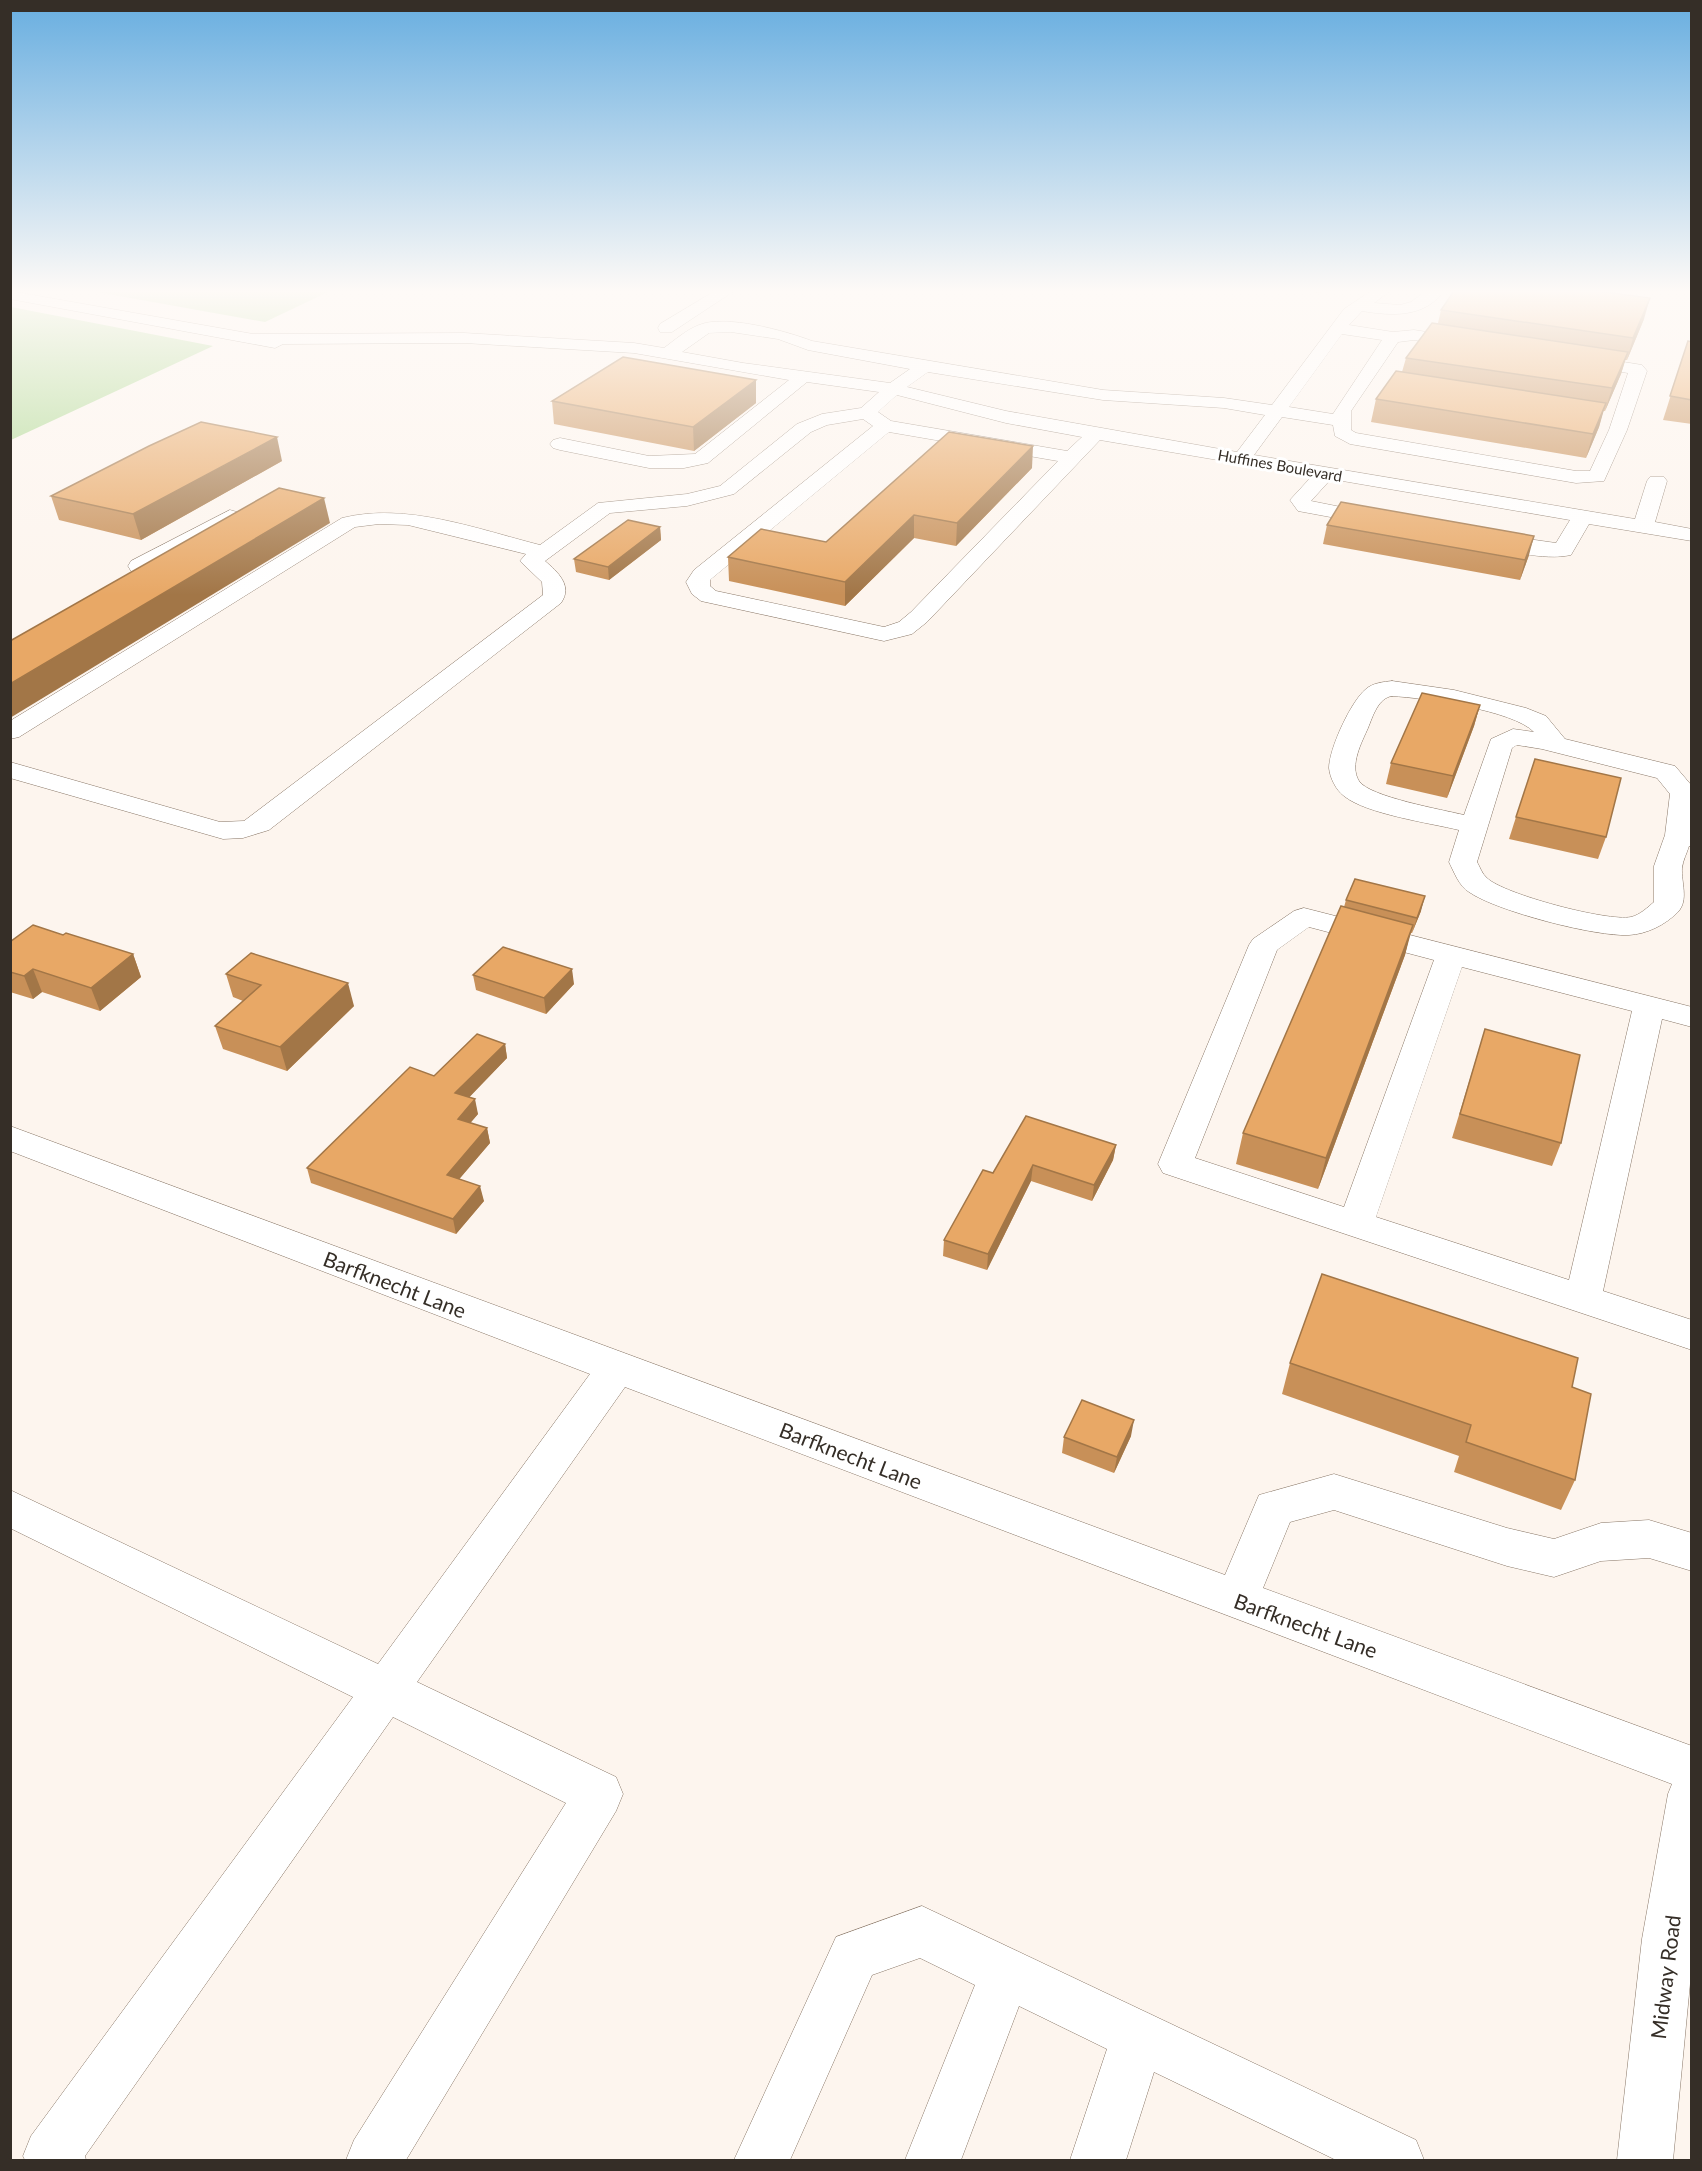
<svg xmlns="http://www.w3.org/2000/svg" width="1702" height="2171" font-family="Lato,sans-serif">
<rect width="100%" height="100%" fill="#fdf5ee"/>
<g fill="#a8d68a">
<polygon points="91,291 320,291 328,292 265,322"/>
<polygon points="11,307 213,346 11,440"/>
</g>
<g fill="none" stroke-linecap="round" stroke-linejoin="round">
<g stroke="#897767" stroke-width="1">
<g id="minor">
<path d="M10 291 253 334 464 333 634 343 664 348C675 340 686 330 699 325 725 314 786 331 812 341L1103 390 1224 398 1272 405 1344 309 1371 291H1390L1374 303 1400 305 1411 302 1426 291H1444C1424 318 1392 316 1362 311L1349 325 1393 332 1414 330 1466 338 1472 339 1474 343 1472 347 1466 348 1414 340 1398 342 1351 411V430L1356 433 1576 471H1590L1609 430 1628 373 1574 364 1571 360 1574 356 1580 355 1642 365 1647 371 1627 430 1604 481 1576 483 1350 444 1335 436 1333 425 1282 417 1254 455 1635 519 1647 481 1650 477H1664L1667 481 1655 522 1692 529V541L1589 524 1571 555C1543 561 1506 550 1478 544L1475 539 1478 534 1486 533 1556 543 1570 520 1331 479 1311 501 1386 516 1389 520 1386 524 1379 526 1298 511 1290 500 1312 476 1100 440 927 622 912 634 884 641 701 601 692 594 686 582 694 570 873 426 863 419 827 425 811 432 734 494 687 506 610 513 545 561C558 572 573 586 561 603L269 830 243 838 223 839 10 778V762L220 822 244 821 543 595 542 582 520 561 526 554 408 525 379 524 355 527 19 737 10 739V721L342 518C406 502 477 529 540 545L598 503 687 494 720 486 797 424 822 414 861 408 879 392 807 382 708 463 684 468H649L560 450 553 448 550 444 553 440 560 438 649 456 695 454 789 380 634 353 464 343 283 344 275 348 10 299ZM731 332 778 339 808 350 910 369 890 383 743 363 682 352 709 333ZM1342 334 1382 340 1333 414 1289 407ZM928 372 1103 400 1224 408 1265 415 1237 452 1006 411 907 387ZM897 395 1006 423 1082 437 1067 451 891 421 878 412ZM889 432 1058 461 911 612 899 622 884 627 716 591 710 586V580Z"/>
<polygon points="715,291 734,291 672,332 660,332 658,328 660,324"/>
<polygon points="230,510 237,512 240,516 237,520 147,571 139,573 131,571 128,566 131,561"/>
<path d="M1392 681 1454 690 1526 708 1546 716 1565 739 1675 766 1692 786V846H1689C1687 853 1683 860 1682 868 1681 882 1689 900 1678 912 1665 925 1647 934 1629 935 1596 937 1496 911 1469 892 1459 886 1454 872 1449 862L1459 830C1430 823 1366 814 1344 796 1336 790 1330 778 1329 768 1329 749 1351 701 1366 689 1373 683 1383 682 1392 681ZM1392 696C1424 698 1513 710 1534 732L1513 729 1491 739 1464 815C1444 810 1369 797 1359 781 1349 765 1362 742 1368 728 1373 716 1378 698 1392 696ZM1517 745 1542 749 1657 778 1670 794 1665 835 1654 866V902C1648 907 1640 915 1631 917 1608 922 1503 894 1487 878 1482 874 1480 867 1477 862L1512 748Z"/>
<path d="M1304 908 1692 1007V1027L1662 1019 1603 1291 1692 1320V1350L1163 1173 1158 1164 1249 945 1253 939 1294 911ZM1309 927 1434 960 1344 1207 1195 1158 1277 950ZM1462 967 1632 1011 1569 1280 1376 1217Z"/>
<polygon points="10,1126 1225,1575 1259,1495 1334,1474 1507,1528 1554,1539 1601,1523 1649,1520 1692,1533 1692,1571 1649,1558 1601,1561 1554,1577 1507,1566 1334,1510 1290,1522 1263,1588 1692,1746 1692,1963 1673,2160 1617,2160 1642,1939 1668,1794 1672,1784 625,1387 417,1682 616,1777 623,1794 616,1811 406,2160 346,2160 354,2140 566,1803 393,1717 85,2156 86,2160 25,2160 23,2156 31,2136 353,1697 10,1528 10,1490 378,1664 590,1374 10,1151"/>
<polygon points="922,1906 1416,2140 1424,2160 1336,2160 1154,2072 1126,2160 1070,2160 1107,2049 1019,2006 961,2160 905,2160 975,1985 920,1958 872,1975 790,2160 734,2160 836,1937"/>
</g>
</g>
<use href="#minor" fill="#fff" fill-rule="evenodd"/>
</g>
<g fill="#c89058">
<polygon points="1304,291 1322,291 1320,293"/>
<polygon points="1441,310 1644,319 1627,360 1625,360 1621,374 1605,411 1603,411 1599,427 1586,458 1371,422 1376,399 1402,372 1406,358 1438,323"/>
<polygon points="1688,341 1692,342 1692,424 1663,420"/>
<polygon points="552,401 756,403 694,451 554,424"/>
<polygon points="282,461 141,540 59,520 51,496"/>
<polygon points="1032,468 956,546 914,538 845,606 729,581 728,557 826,542"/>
<polygon points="1327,525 1529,555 1520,580 1323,544"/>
<polygon points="660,527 661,540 609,580 576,572 574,559"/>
<polygon points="1480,705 1474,726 1447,798 1386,784 1391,763"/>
<polygon points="1516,817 1606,837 1598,859 1509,839"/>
<polygon points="1346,900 1421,911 1412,933 1410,933 1405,955 1318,1189 1236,1164 1243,1133 1344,907"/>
<polygon points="63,935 133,954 141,977 100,1011 42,992 33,999 10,992 10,942"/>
<polygon points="226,974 354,1006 287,1071 223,1049 215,1026 243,1001 233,997"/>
<polygon points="473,975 574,984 546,1014 476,990"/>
<polygon points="1485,1029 1561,1143 1552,1166 1452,1138"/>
<polygon points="505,1044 507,1058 469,1097 478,1114 470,1123 487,1128 490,1143 459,1179 484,1201 456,1234 311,1183 307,1168 434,1076"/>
<polygon points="1116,1145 1113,1160 1092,1201 1031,1181 987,1270 943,1256 944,1240 993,1173"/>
<polygon points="1290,1363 1572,1387 1575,1480 1561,1510 1454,1472 1459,1456 1282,1394"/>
<polygon points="1131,1436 1114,1473 1062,1453 1064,1437"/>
</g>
<g fill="#a27647">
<polygon points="1650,298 1644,319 1627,360 1633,338"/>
<polygon points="1628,352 1621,374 1605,411 1612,388"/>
<polygon points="756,380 756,403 694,451 693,427"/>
<polygon points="1606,403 1599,427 1586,458 1593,434"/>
<polygon points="277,437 282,461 141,540 133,514"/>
<polygon points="1033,446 1032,468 956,546 957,523"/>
<polygon points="324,498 330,523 10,718 10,684"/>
<polygon points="914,515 914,538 845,606 845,582"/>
<polygon points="660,527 661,540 609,580 608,567"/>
<polygon points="1534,536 1529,555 1520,580 1525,560"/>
<polygon points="1480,705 1474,726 1447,798 1453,776"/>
<polygon points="1425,896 1421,911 1412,933 1417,918"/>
<polygon points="1413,925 1405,955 1318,1189 1326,1158"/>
<polygon points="133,954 141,977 100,1011 91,988"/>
<polygon points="33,969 42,992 33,999 24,976"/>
<polygon points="572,969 574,984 546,1014 544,998"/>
<polygon points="348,983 354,1006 287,1071 280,1047"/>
<polygon points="505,1044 507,1058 459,1108 455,1093"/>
<polygon points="475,1099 478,1114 461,1134 458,1119"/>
<polygon points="487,1128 490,1143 450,1190 447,1175"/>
<polygon points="1116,1145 1113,1160 1092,1201 1094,1185"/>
<polygon points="1033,1165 1031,1181 987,1270 988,1254"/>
<polygon points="480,1186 484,1201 456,1234 453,1219"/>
<polygon points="1134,1420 1131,1436 1114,1473 1117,1457"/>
</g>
<g fill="#e8a866" stroke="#a27647" stroke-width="1.5">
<polygon points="1454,291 1598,291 1650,298 1633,338 1441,310"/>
<polygon points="1432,323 1628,352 1612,388 1406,358"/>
<polygon points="1688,341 1692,342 1692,400 1670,396"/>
<polygon points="623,357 756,380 693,427 552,401"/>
<polygon points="1396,371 1606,403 1593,434 1376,399"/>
<polygon points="201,422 277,437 133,514 51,496 149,446"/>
<polygon points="949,432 1033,446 957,523 914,515 845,582 728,557 761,529 826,542"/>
<polygon points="279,488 324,498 10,684 10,641"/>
<polygon points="1341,502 1534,536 1525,560 1327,525"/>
<polygon points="628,520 660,527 608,567 574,559"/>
<polygon points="1422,693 1480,705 1453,776 1391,763"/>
<polygon points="1535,759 1621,778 1606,837 1516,817"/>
<polygon points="1355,879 1425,896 1417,918 1346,900"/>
<polygon points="1341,906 1413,925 1326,1158 1243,1133"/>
<polygon points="33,925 63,935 66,933 133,954 91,988 33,969 24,976 10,972 10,942"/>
<polygon points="503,947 572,969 544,998 473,975"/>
<polygon points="251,953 348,983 280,1047 215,1026 261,985 226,974"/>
<polygon points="1485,1029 1580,1055 1561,1143 1460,1114"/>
<polygon points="477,1034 505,1044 455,1093 475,1099 458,1119 487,1128 447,1175 480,1186 453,1219 307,1168 410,1067 434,1076"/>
<polygon points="1026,1116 1116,1145 1094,1185 1033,1165 988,1254 944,1240 983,1170 993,1173"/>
<polygon points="1322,1274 1578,1358 1572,1387 1591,1394 1575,1480 1466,1442 1471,1425 1290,1363"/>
<polygon points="1082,1400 1134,1420 1117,1457 1064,1437"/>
</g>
<linearGradient id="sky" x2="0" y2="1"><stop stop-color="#68aee0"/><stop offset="0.49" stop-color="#fefaf7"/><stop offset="1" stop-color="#fefaf7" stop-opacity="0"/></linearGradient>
<rect width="1702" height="595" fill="url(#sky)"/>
<g text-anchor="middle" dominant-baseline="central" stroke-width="6" stroke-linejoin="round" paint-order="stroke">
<g font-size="15" fill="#352e27" stroke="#fff">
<text transform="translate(1280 465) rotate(10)">Huffines Boulevard</text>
</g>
<g font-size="21" fill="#352e27" stroke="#fff">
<text transform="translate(395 1284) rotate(21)">Barfknecht Lane</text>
<text transform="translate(851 1455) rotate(21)">Barfknecht Lane</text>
<text transform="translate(1306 1625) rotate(20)">Barfknecht Lane</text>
<text transform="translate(1665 1977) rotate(-83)">Midway Road</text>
</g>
</g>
<rect width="1702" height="2171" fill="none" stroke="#352e27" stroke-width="24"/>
</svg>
